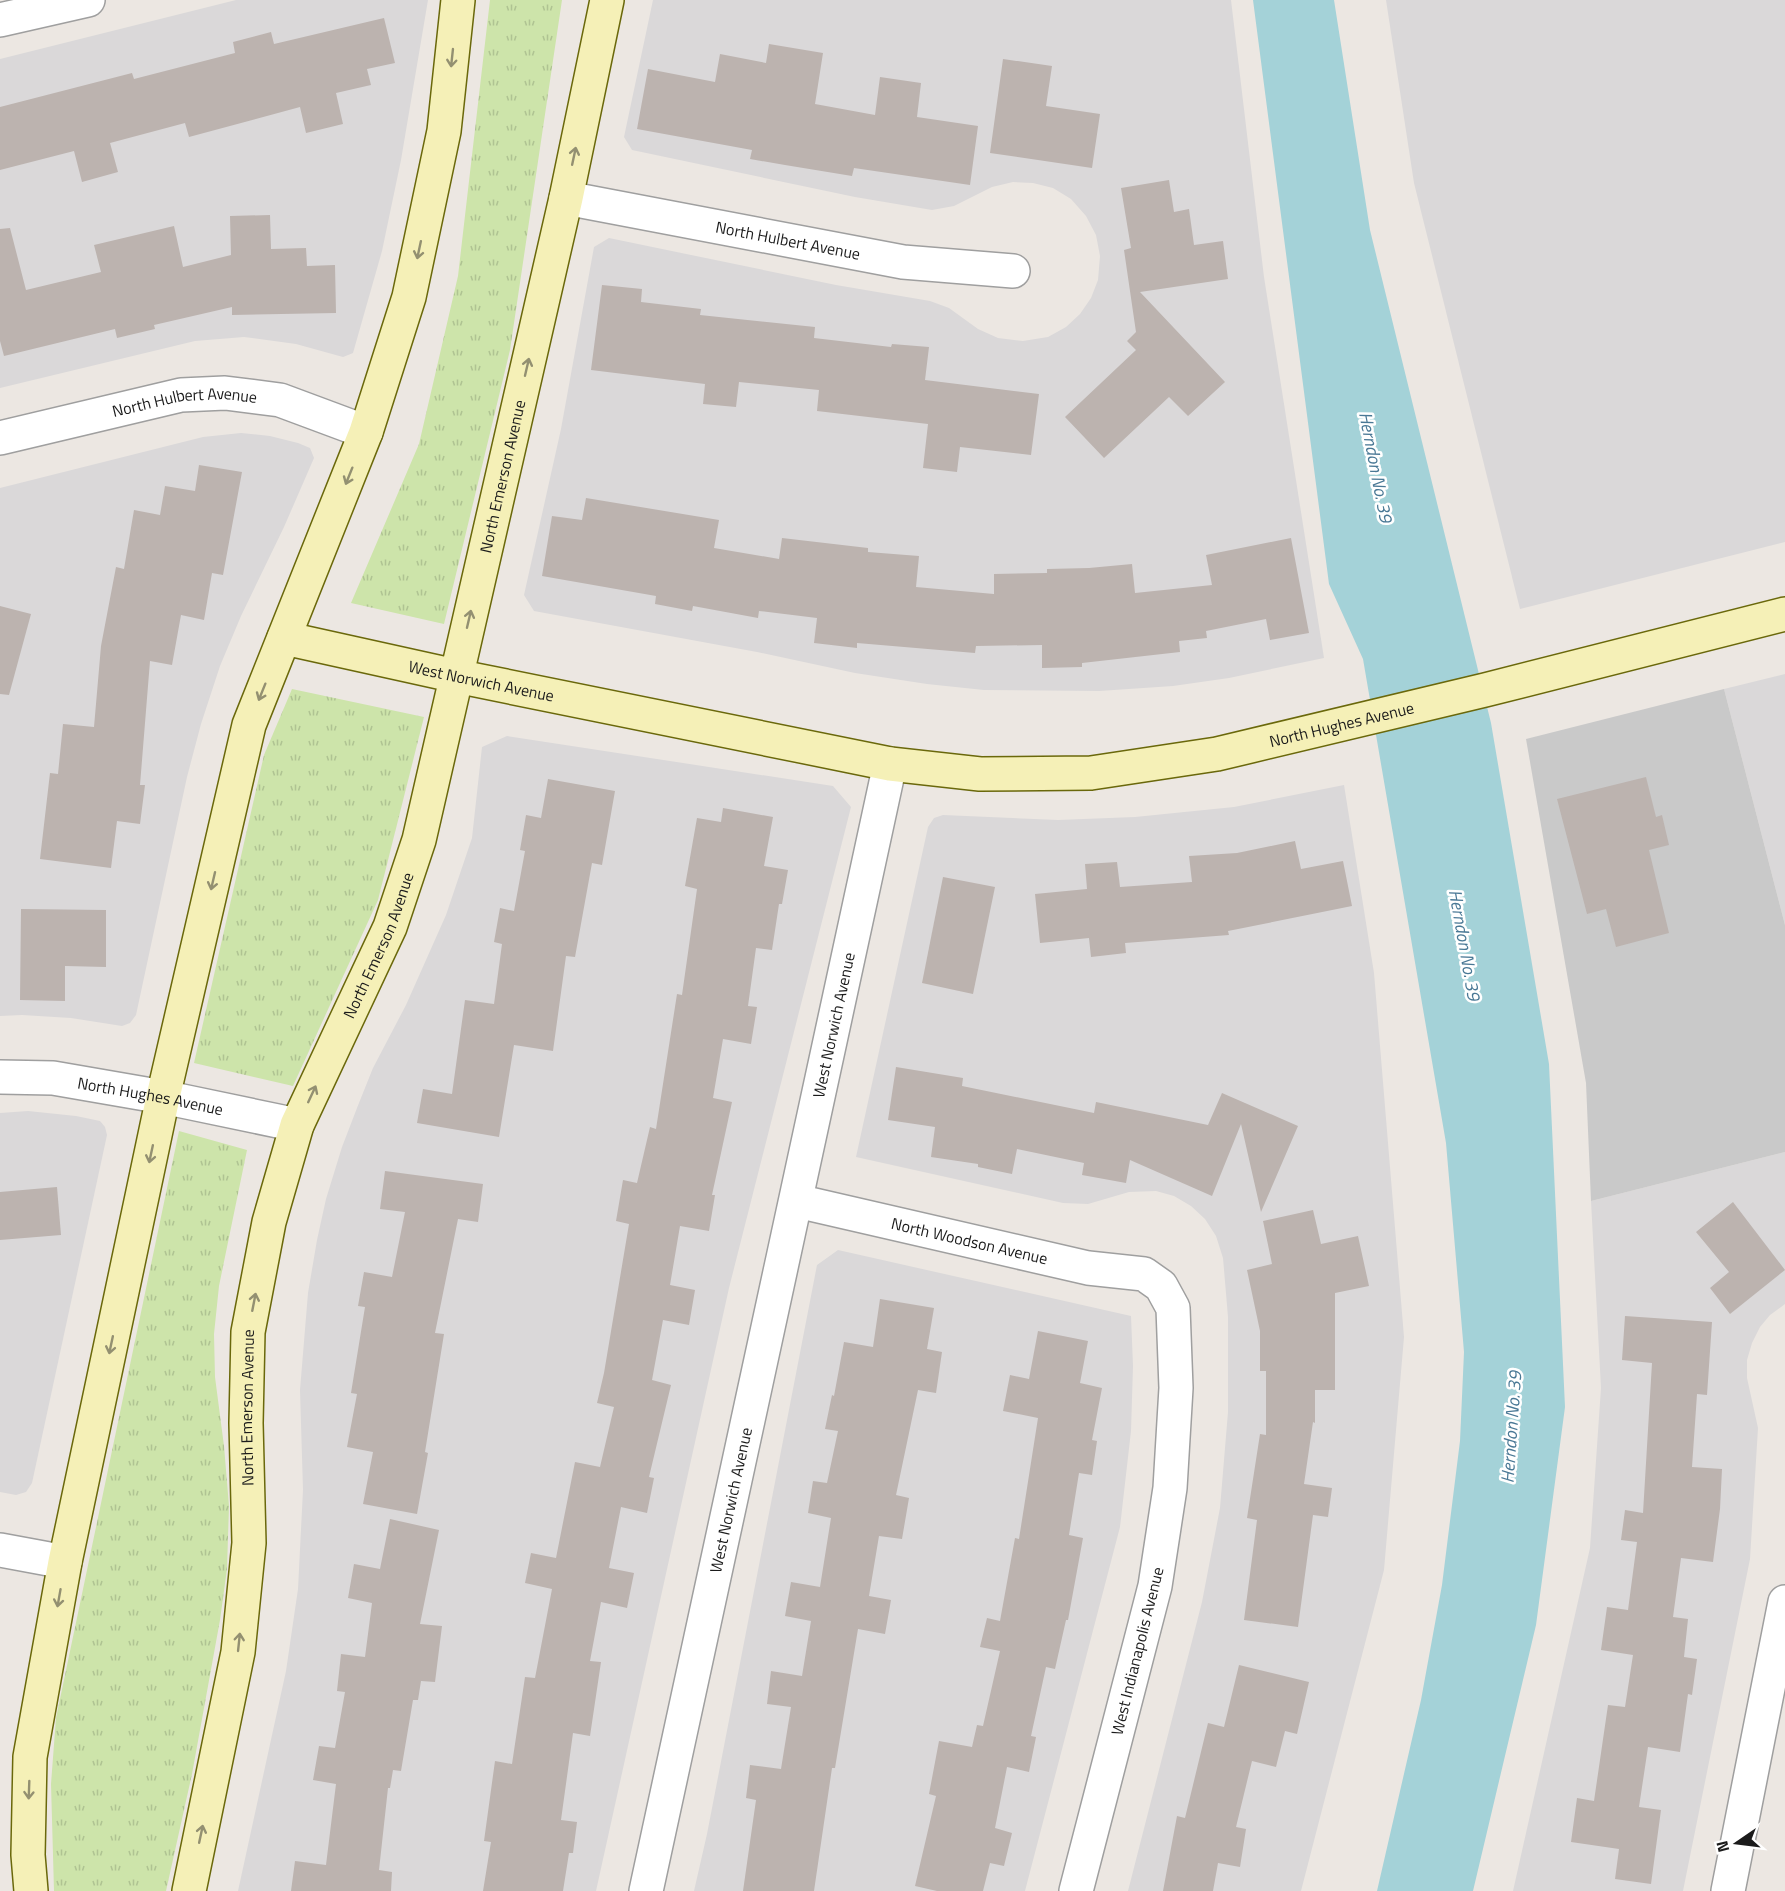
<svg xmlns="http://www.w3.org/2000/svg" width="1785" height="1891" font-family="'Titillium Web',sans-serif">
<defs>
<pattern id="grass-tufts" width="24" height="20" patternUnits="userSpaceOnUse" patternTransform="scale(1.5)"><rect width="24" height="20" fill="#cde4aa"/><path d="M3 7l-1-3M5 7V3M7 7l1-3M15 17l-1-3M17 17v-4M19 17l1-3" fill="none" stroke="#afc392"/></pattern>
</defs>
<rect width="100%" height="100%" fill="#ece7e2"/>
<g fill="#dad8d9">
<polygon points="236,0 428,0 401,160 382,251 353,353 343,357 296,344 244,337 195,341 0,388 0,59"/>
<polygon points="653,0 1231,0 1264,277 1324,658 1229,678 1173,686 1099,691 984,690 927,684 855,673 757,652 534,611 524,595 561,429 594,247 609,238 836,285 930,301 949,308 978,329 998,338 1023,341 1048,337 1066,327 1080,314 1091,298 1098,280 1100,256 1096,235 1086,216 1071,199 1053,188 1033,183 1013,182 992,187 954,206 932,210 855,197 632,150 624,137"/>
<polygon points="1386,0 1785,0 1785,542 1520,609 1414,183"/>
<polygon points="241,433 270,436 298,443 310,448 314,458 284,527 241,616 220,666 201,724 187,777 136,1015 130,1023 122,1026 71,1018 22,1015 0,1016 0,488 203,437"/>
<polygon points="1785,674 1785,925 1724,689"/>
<polygon points="507,736 833,786 851,807 729,1288 596,1891 238,1891 286,1671 298,1589 303,1490 300,1390 308,1293 317,1240 326,1199 342,1147 357,1108 373,1068 406,1005 446,915 472,838 482,747"/>
<polygon points="1344,785 1374,973 1404,1337 1384,1570 1301,1891 1128,1891 1202,1602 1220,1508 1228,1412 1228,1317 1223,1258 1216,1236 1205,1219 1191,1206 1174,1196 1156,1191 1129,1192 1088,1204 1063,1203 856,1157 928,827 934,818 943,815 1058,820 1135,817 1234,807"/>
<polygon points="28,1111 76,1116 100,1121 105,1127 107,1135 32,1483 26,1492 16,1495 0,1492 0,1113"/>
<polygon points="1785,1152 1785,1304 1770,1315 1760,1327 1752,1343 1747,1360 1747,1378 1758,1428 1750,1559 1683,1891 1513,1891 1590,1548 1601,1388 1591,1201"/>
<polygon points="838,1250 1131,1316 1133,1366 1131,1431 1120,1527 1025,1891 694,1891 707,1834 817,1265"/>
</g>
<polygon fill="#c9c9c9" points="1724,689 1785,925 1785,1152 1591,1201 1586,1083 1526,739"/>
<g fill="url(#grass-tufts)">
<polygon points="490,0 562,0 510,350 444,624 351,603 419,444 458,276"/>
<polygon points="292,689 424,717 378,900 293,1086 194,1063 264,755"/>
<polygon points="179,1131 247,1150 219,1286 214,1334 215,1377 224,1446 229,1506 227,1569 220,1620 192,1774 166,1891 54,1891 51,1784 56,1718"/>
</g>
<polygon fill="#a4d2d8" points="1253,0 1334,0 1370,230 1491,723 1549,1064 1565,1407 1536,1625 1473,1891 1377,1891 1421,1700 1442,1585 1460,1441 1464,1352 1446,1143 1363,659 1329,584"/>
<g fill="#bcb3af">
<polygon points="384,18 395,63 367,69 371,85 336,93 343,124 306,133 300,107 189,137 185,123 110,143 118,172 82,182 74,151 0,170 0,107 132,73 134,79 235,53 233,42 271,32 274,44"/>
<polygon points="769,44 823,53 815,104 875,115 880,77 921,83 917,117 978,126 970,185 854,168 852,176 785,165 750,159 752,150 637,129 648,69 715,82 720,54 766,63"/>
<polygon points="1003,59 1052,66 1046,106 1100,114 1092,168 990,153"/>
<polygon points="1169,180 1174,212 1189,209 1194,245 1223,241 1228,279 1140,292 1225,382 1188,416 1169,397 1104,458 1065,417 1136,350 1127,341 1136,332 1124,250 1131,248 1121,188"/>
<polygon points="270,215 271,249 306,248 307,266 335,265 336,313 232,315 232,307 154,325 155,329 117,338 115,329 4,356 0,341 0,229 10,228 26,290 101,272 94,245 174,226 183,267 231,255 230,216"/>
<polygon points="602,285 642,289 641,302 701,309 700,315 815,327 814,338 891,347 892,344 929,347 925,380 1039,394 1031,455 960,447 957,472 923,468 928,424 817,411 819,390 739,382 736,407 703,404 705,384 591,370"/>
<polygon points="199,465 242,472 223,575 212,573 204,620 181,615 172,665 150,661 140,785 145,785 140,824 117,821 111,868 40,859 50,773 58,774 63,724 94,727 101,646 116,567 124,569 134,510 160,515 165,486 195,491"/>
<polygon points="586,498 719,520 714,548 779,559 782,538 868,548 868,552 919,556 916,587 994,594 994,574 1047,573 1047,569 1089,568 1132,564 1135,593 1212,585 1206,555 1291,538 1309,633 1270,640 1266,619 1206,631 1207,638 1179,641 1180,652 1082,663 1082,667 1042,668 1042,645 976,646 975,653 857,643 857,648 814,643 817,618 759,611 758,618 693,606 692,611 655,604 656,596 542,576 552,516 582,520"/>
<polygon points="0,606 31,614 9,695 0,694"/>
<polygon points="1646,777 1656,817 1662,815 1669,845 1649,850 1669,933 1616,947 1606,909 1587,914 1557,799"/>
<polygon points="548,779 615,791 602,865 592,863 575,957 566,956 553,1051 514,1045 499,1137 417,1123 423,1089 452,1094 465,1000 494,1004 502,944 494,942 500,908 514,911 525,851 520,850 526,815 541,818"/>
<polygon points="723,808 773,817 764,866 788,870 782,904 779,904 772,950 756,948 748,1006 757,1007 751,1044 723,1039 713,1098 732,1102 712,1195 715,1195 709,1231 680,1226 670,1285 695,1290 689,1325 663,1320 652,1380 671,1385 649,1477 654,1478 647,1513 621,1507 609,1568 634,1573 627,1608 601,1602 590,1661 601,1662 590,1736 573,1733 561,1820 577,1822 573,1853 569,1853 563,1891 483,1891 491,1842 484,1841 495,1761 512,1764 525,1677 535,1678 552,1589 525,1583 531,1553 556,1558 575,1462 600,1467 614,1407 597,1403 604,1373 629,1224 616,1221 623,1180 637,1183 650,1127 656,1129 677,994 682,995 697,889 685,886 697,818 721,822"/>
<polygon points="1295,841 1301,869 1343,861 1352,906 1228,931 1229,935 1125,943 1126,953 1091,957 1089,938 1040,943 1035,894 1087,889 1085,864 1117,862 1120,887 1192,882 1189,856 1237,853"/>
<polygon points="943,877 995,887 973,994 922,983"/>
<polygon points="21,909 106,910 106,967 65,966 65,1001 20,1000"/>
<polygon points="896,1067 963,1078 962,1086 1094,1113 1096,1102 1208,1125 1222,1093 1298,1126 1261,1212 1241,1124 1212,1196 1130,1160 1126,1183 1082,1175 1084,1163 1017,1149 1012,1174 978,1167 978,1164 931,1157 935,1127 888,1120"/>
<polygon points="385,1171 483,1184 478,1222 458,1219 435,1333 444,1334 425,1452 428,1453 417,1514 363,1504 373,1452 347,1447 357,1394 351,1393 365,1307 358,1306 364,1272 392,1277 405,1212 380,1209"/>
<polygon points="57,1187 61,1235 0,1240 0,1192"/>
<polygon points="1733,1202 1785,1270 1730,1314 1710,1288 1729,1272 1696,1232"/>
<polygon points="1313,1210 1321,1244 1358,1236 1369,1286 1335,1293 1335,1390 1315,1390 1315,1423 1313,1422 1304,1484 1332,1488 1328,1517 1313,1515 1298,1627 1244,1620 1257,1520 1247,1518 1260,1434 1266,1435 1266,1371 1260,1371 1260,1331 1247,1270 1272,1264 1263,1221"/>
<polygon points="880,1299 934,1308 927,1349 942,1352 936,1393 918,1390 896,1495 909,1498 902,1539 879,1536 869,1596 891,1600 885,1634 858,1629 835,1768 832,1768 814,1891 743,1891 756,1800 746,1798 750,1765 781,1769 791,1707 767,1704 771,1671 802,1676 811,1621 785,1616 791,1582 820,1587 831,1518 808,1513 813,1481 827,1483 838,1431 825,1429 832,1395 834,1396 844,1342 873,1347"/>
<polygon points="1625,1316 1712,1322 1707,1395 1697,1394 1692,1467 1722,1469 1720,1509 1713,1562 1681,1558 1673,1617 1688,1619 1684,1657 1697,1659 1692,1695 1688,1694 1680,1752 1648,1747 1639,1807 1661,1810 1651,1884 1615,1879 1619,1849 1571,1842 1577,1798 1594,1801 1608,1705 1625,1707 1633,1655 1601,1650 1607,1607 1628,1610 1637,1542 1621,1540 1625,1510 1643,1513 1652,1363 1622,1360"/>
<polygon points="1038,1331 1088,1341 1080,1383 1102,1388 1092,1440 1097,1441 1092,1475 1079,1473 1069,1535 1083,1538 1068,1620 1066,1620 1055,1669 1046,1667 1031,1736 1036,1737 1029,1772 1007,1767 995,1828 1012,1833 1004,1866 990,1863 983,1891 937,1891 915,1886 936,1796 929,1794 939,1741 972,1747 977,1725 983,1726 1000,1651 980,1647 987,1618 1000,1621 1015,1538 1019,1539 1038,1418 1003,1411 1010,1375 1029,1379"/>
<polygon points="390,1519 439,1530 420,1624 442,1626 435,1682 421,1681 418,1700 413,1700 401,1771 393,1770 390,1788 388,1788 379,1870 392,1872 391,1891 291,1891 295,1861 326,1865 336,1784 313,1780 319,1746 335,1748 345,1692 337,1691 341,1654 365,1657 372,1603 348,1598 354,1564 380,1569"/>
<polygon points="1239,1665 1309,1682 1297,1734 1285,1731 1276,1767 1252,1761 1236,1827 1246,1829 1240,1867 1218,1863 1213,1891 1163,1891 1177,1816 1185,1818 1208,1723 1224,1727"/>
</g>
<g fill="none" stroke-linecap="round" stroke-linejoin="round">
<g stroke="#9f9f9f" stroke-width="36">
<g id="street">
<polyline points="0,20 88,0"/>
<path id="s1" d="M566 198 903 262 1013 271"/>
<path id="s2" d="M0 438 181 395 225 393 280 400 366 432"/>
<path id="s3" d="M0 1077 53 1078 163 1097 297 1125"/>
<path id="s4" d="M797 1201 1088 1268 1144 1274 1161 1286 1173 1308 1176 1388 1170 1488 1155 1586 1076 1891"/>
<polyline points="0,1550 65,1562"/>
<path id="s5" d="M646 1891 890 764"/>
<polyline points="1728,1891 1785,1602"/>
</g>
</g>
<g stroke="#6a680b" stroke-width="36">
<g id="secondary">
<path id="s6" d="M284 638 456 676 890 764 980 774 1091 773 1217 754 1485 690 1785 614"/>
<polyline points="31,1891 28,1855 30,1757 65,1562 163,1097 249,725 366,432 409,297 444,131 458,0"/>
<path id="s7" d="M189 1891 238 1652 249 1543 246 1423 248 1332 269 1222 297 1125 390 927 419 840 566 198 607 0"/>
</g>
</g>
<use href="#street" stroke="#fff" stroke-width="33"/>
<use href="#secondary" stroke="#f5f0b7" stroke-width="33"/>
</g>
<defs><path id="oneway-shaft" d="M-6 0H5M1.5-3L5.5 0L1.5 3" fill="none" stroke-width="1.6" stroke-linecap="round" stroke-linejoin="round" transform="scale(1.5)"/></defs>
<g stroke="#939071">
<use href="#oneway-shaft" transform="translate(452 58) rotate(96)"/>
<use href="#oneway-shaft" transform="translate(574 156) rotate(-78)"/>
<use href="#oneway-shaft" transform="translate(419 250) rotate(102)"/>
<use href="#oneway-shaft" transform="translate(527 367) rotate(-77)"/>
<use href="#oneway-shaft" transform="translate(349 476) rotate(112)"/>
<use href="#oneway-shaft" transform="translate(469 619) rotate(-77)"/>
<use href="#oneway-shaft" transform="translate(262 692) rotate(112)"/>
<use href="#oneway-shaft" transform="translate(213 881) rotate(103)"/>
<use href="#oneway-shaft" transform="translate(312 1094) rotate(-65)"/>
<use href="#oneway-shaft" transform="translate(151 1154) rotate(102)"/>
<use href="#oneway-shaft" transform="translate(254 1302) rotate(-79)"/>
<use href="#oneway-shaft" transform="translate(111 1345) rotate(102)"/>
<use href="#oneway-shaft" transform="translate(59 1598) rotate(100)"/>
<use href="#oneway-shaft" transform="translate(239 1642) rotate(-84)"/>
<use href="#oneway-shaft" transform="translate(29 1790) rotate(92)"/>
<use href="#oneway-shaft" transform="translate(201 1834) rotate(-78)"/>
</g>
<g text-anchor="middle" dominant-baseline="central" stroke-width="5" stroke-linejoin="round" paint-order="stroke">
<g font-size="16" fill="#1b1b1b" stroke="#fff">
<text stroke="none"><textPath href="#s1" startOffset="226">North Hulbert Avenue</textPath></text>
<text stroke="none"><textPath href="#s2" startOffset="189">North Hulbert Avenue</textPath></text>
<text stroke="none"><textPath href="#s7" startOffset="1461">North Emerson Avenue</textPath></text>
<text stroke="none"><textPath href="#s6" startOffset="202">West Norwich Avenue</textPath></text>
<text stroke="none"><textPath href="#s6" startOffset="1076">North Hughes Avenue</textPath></text>
<text stroke="none"><textPath href="#s7" startOffset="975">North Emerson Avenue</textPath></text>
<text stroke="none"><textPath href="#s5" startOffset="886">West Norwich Avenue</textPath></text>
<text stroke="none"><textPath href="#s3" startOffset="152">North Hughes Avenue</textPath></text>
<text stroke="none"><textPath href="#s4" startOffset="177">North Woodson Avenue</textPath></text>
<text stroke="none"><textPath href="#s7" startOffset="489">North Emerson Avenue</textPath></text>
<text stroke="none"><textPath href="#s5" startOffset="400">West Norwich Avenue</textPath></text>
<text transform="translate(1137 1651) rotate(-76)">West Indianapolis Avenue</text>
</g>
<g font-size="18" font-style="italic" fill="#497895" stroke="#fff">
<text transform="translate(1376 467) rotate(79)">Herndon No. 39</text>
<text transform="translate(1465 945) rotate(80)">Herndon No. 39</text>
<text transform="translate(1511 1427) rotate(-86)">Herndon No. 39</text>
</g>
</g>
<g transform="translate(1737 1843) rotate(256)" stroke="#ffffff" stroke-width="4.5" paint-order="stroke">
<path d="M0-4.5L10 22L0 15L-10 22Z" fill="#1b1b1b"/>
<text y="-9" font-size="16" font-weight="bold" text-anchor="middle" fill="#1b1b1b">N</text>
</g>
</svg>
